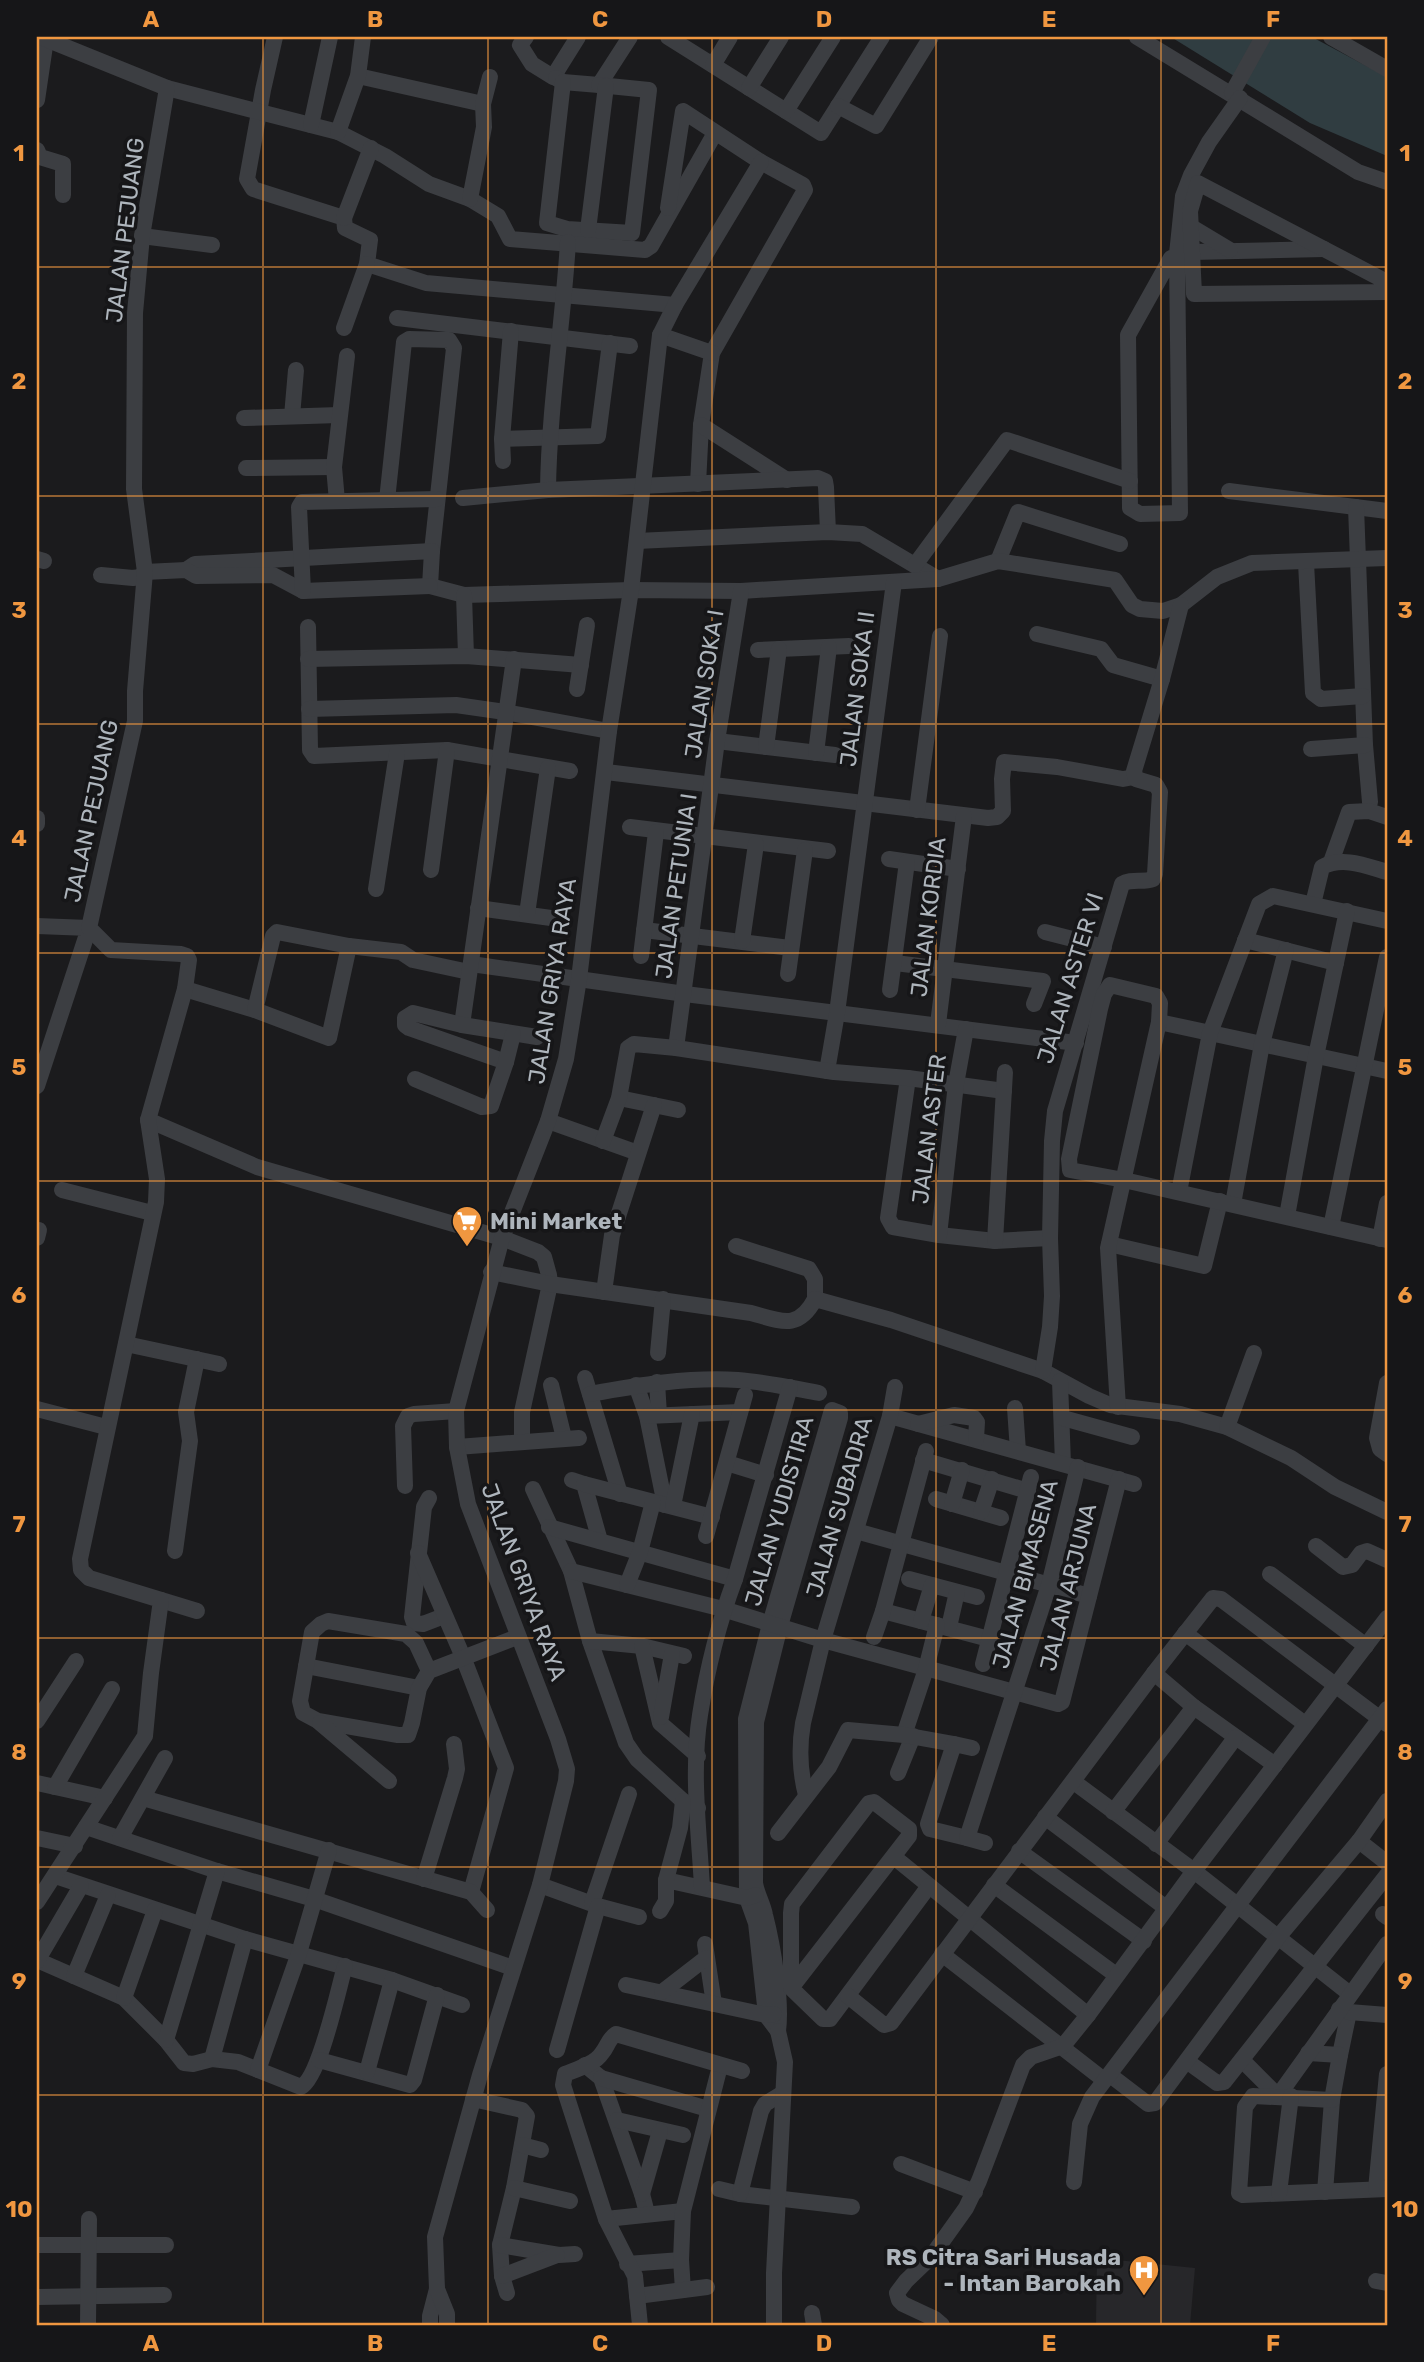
<svg xmlns="http://www.w3.org/2000/svg" width="1424" height="2362" font-family="Rubik,sans-serif">
<rect width="100%" height="100%" fill="#1b1b1d"/>
<polygon fill="#27272a" points="1097,2258 1195,2268 1190,2325 1096,2325"/>
<polygon fill="#303d41" points="1171,37 1312,37 1387,77 1387,156 1310,123"/>
<g fill="none" stroke-linecap="round" stroke-linejoin="round">
<g stroke="#3c3e42" stroke-width="16">
<polyline points="275,37 263,90 247,179 253,189 344,218 345,228 370,240 367,264 426,283 675,305"/>
<polyline points="526,37 520,45 532,64 553,77 578,37"/>
<polyline points="668,37 821,133 882,37"/>
<polyline points="1137,37 1358,172 1387,182"/>
<polyline points="1331,37 1387,69"/>
<polyline points="713,65 730,37"/>
<polyline points="358,76 483,104"/>
<polyline points="556,78 563,82 599,85 630,37"/>
<polyline points="563,82 547,223 567,229 632,233 649,90 599,85"/>
<polyline points="167,88 338,132 385,156 429,184 470,199 498,216 510,239 645,250 651,246 715,133"/>
<polyline points="749,88 781,37"/>
<polyline points="1232,93 1263,37"/>
<polyline points="1240,98 1209,142 1191,175 1183,196 1177,254 1180,513 1140,514 1130,508 1128,335 1171,258 1192,252 1324,249"/>
<polyline points="37,100 46,39"/>
<polyline points="838,106 876,126 931,37"/>
<polyline points="786,111 833,37"/>
<polyline points="311,125 330,37"/>
<polyline points="338,132 358,76 363,37"/>
<polyline points="37,150 40,157 63,164 63,195"/>
<polyline points="470,199 484,127 483,104 490,77"/>
<polyline points="668,208 683,111 761,162 803,185 805,190 712,353 701,425 698,484"/>
<polyline points="344,218 371,148"/>
<polyline points="1190,226 1230,250"/>
<polyline points="588,230 606,86"/>
<polyline points="142,236 212,245"/>
<polyline points="1387,282 1198,183 1190,211 1194,294 1387,292"/>
<polyline points="397,318 630,346"/>
<polyline points="344,328 367,264"/>
<polyline points="660,335 712,353"/>
<polyline points="292,416 296,370"/>
<polyline points="244,418 339,415"/>
<polyline points="701,425 787,480"/>
<polyline points="502,439 598,436 610,343"/>
<polyline points="503,461 502,439 511,331"/>
<polyline points="246,468 334,467"/>
<path d="M548 490C549 407 563 325 568 242"/>
<polyline points="1229,491 1387,511"/>
<polyline points="463,498 548,490 818,478 825,481 826,487 828,532"/>
<polyline points="387,500 404,342 409,339 449,340 454,348 432,551"/>
<polyline points="337,501 334,467 347,356"/>
<polyline points="1356,507 1365,745 1370,802"/>
<polyline points="637,541 828,532 862,534 938,579"/>
<polyline points="37,559 44,561"/>
<polyline points="998,561 1018,512 1120,544"/>
<polyline points="1306,563 1313,693 1321,699 1363,696"/>
<polyline points="915,565 1007,440 1130,481"/>
<polyline points="186,570 195,564 432,551 430,586 464,595 631,590 741,591 938,579 998,561 1115,580 1132,605 1140,609 1163,611 1181,605 1217,577 1252,563 1387,558"/>
<polyline points="101,575 133,578 140,577 145,572 186,570 196,576 273,575 303,591 430,586"/>
<polyline points="303,591 299,507 302,502 437,499"/>
<polyline points="464,595 466,656"/>
<polyline points="308,627 310,750 314,756 447,750 570,771"/>
<polyline points="1037,634 1101,649 1113,665 1162,679"/>
<polyline points="758,650 849,646"/>
<polyline points="308,659 466,656 581,665"/>
<polyline points="577,689 587,625"/>
<polyline points="309,709 456,705 505,712 609,731"/>
<polyline points="717,741 835,755"/>
<polyline points="766,747 779,649"/>
<polyline points="1311,749 1365,745"/>
<polyline points="816,753 829,647"/>
<polyline points="606,772 988,818 997,817 1003,811 1002,779 1004,762 1057,767 1123,779 1134,777"/>
<polyline points="917,810 940,636"/>
<polyline points="37,818 37,824"/>
<polyline points="630,827 828,851"/>
<polyline points="889,859 958,869"/>
<polyline points="1331,862 1349,812 1369,811 1387,817"/>
<polyline points="431,870 447,750"/>
<polyline points="376,889 397,753"/>
<path d="M1313 904 1322 867C1343 856 1366 866 1387 872"/>
<polyline points="478,908 551,918"/>
<polyline points="527,914 548,768"/>
<polyline points="37,926 89,928 37,1086"/>
<polyline points="644,930 790,948"/>
<polyline points="1045,932 1104,947"/>
<polyline points="1245,940 1336,963"/>
<polyline points="742,941 756,844"/>
<polyline points="641,956 656,832"/>
<polyline points="895,963 1043,981 1034,1004"/>
<polyline points="471,964 685,994 1076,1043"/>
<polyline points="788,974 805,850"/>
<polyline points="185,989 255,1010 329,1038 349,946"/>
<polyline points="890,990 907,862"/>
<polyline points="255,1010 273,936 277,932 349,946 401,952 413,960 469,972"/>
<polyline points="1159,1022 1387,1071"/>
<polyline points="938,1024 964,816"/>
<polyline points="462,1025 514,659"/>
<polyline points="676,1048 717,741 741,591"/>
<polyline points="506,1062 409,1028 405,1025 405,1018 413,1013 462,1025 537,1037"/>
<polyline points="827,1071 837,1013 894,582"/>
<polyline points="908,1078 888,1218 893,1227 939,1235 995,1241 1050,1238"/>
<polyline points="415,1079 482,1107 491,1106 506,1062 513,1034"/>
<polyline points="619,1098 678,1110"/>
<polyline points="148,1120 257,1167 502,1238 538,1252 544,1257 549,1275 550,1284 522,1412 522,1441"/>
<polyline points="548,1121 638,1153"/>
<polyline points="603,1141 619,1098 628,1048 634,1044 676,1048 834,1072 908,1078 1004,1091"/>
<polyline points="62,1190 152,1213"/>
<polyline points="1179,1192 1210,1033 1259,904 1273,896 1387,921"/>
<polyline points="1233,1204 1262,1044 1286,950"/>
<polyline points="1287,1216 1316,1056 1347,911"/>
<polyline points="1331,1227 1387,957"/>
<polyline points="939,1235 956,1084 966,1029"/>
<polyline points="37,1238 39,1230"/>
<polyline points="1380,1239 1387,1203"/>
<polyline points="995,1241 1005,1072"/>
<polyline points="1109,1244 1204,1266 1220,1201"/>
<polyline points="736,1246 809,1269 815,1279 815,1299"/>
<path d="M491 1272 550 1284 751 1313C781 1321 798 1331 815 1299L891 1320 1043 1371 1089 1396 1110 1405 1180 1414 1227 1427 1291 1458 1335 1487 1387 1512"/>
<polyline points="604,1292 612,1235 654,1105"/>
<polyline points="126,1344 219,1364"/>
<polyline points="658,1353 663,1299"/>
<path d="M1043 1371 1050 1327 1052 1296 1050 1238 1052 1141 1055 1111 1122 884C1131 878 1143 883 1153 879L1155 874 1160 792 1156 785 1136 779 1134 771 1162 679 1181 605"/>
<polyline points="585,1378 620,1494"/>
<polyline points="1060,1381 1063,1464"/>
<polyline points="657,1382 659,1415"/>
<polyline points="1387,1383 1377,1438 1380,1449 1387,1454"/>
<polyline points="551,1385 564,1438"/>
<polyline points="636,1385 647,1416 665,1505"/>
<path d="M590 1394C639 1385 688 1377 738 1380 765 1382 792 1388 819 1393"/>
<polyline points="1118,1407 1108,1248 1159,1022 1160,1003 1156,996 1110,985 1104,994 1100,1009 1069,1159 1070,1170 1124,1180 1387,1240"/>
<polyline points="1015,1408 1018,1451"/>
<polyline points="37,1409 106,1427"/>
<path d="M832 1410 840 1413V1418L780 1626 756 1722 755 1883C757 1895 763 1904 765 1915 773 1946 782 2001 778 2031L766 2015 756 1923 747 1898 746 1719 770 1624Z"/>
<polyline points="647,1416 740,1412"/>
<polyline points="890,1416 1134,1484"/>
<polyline points="1063,1418 1132,1437"/>
<polyline points="918,1424 954,1415 974,1418 977,1422 976,1439"/>
<polyline points="1227,1427 1254,1353"/>
<polyline points="457,1447 579,1438"/>
<polyline points="923,1460 1028,1491"/>
<polyline points="727,1463 766,1475"/>
<polyline points="572,1480 584,1484 600,1541"/>
<polyline points="584,1484 712,1517"/>
<polyline points="405,1486 403,1426 408,1416 414,1414 456,1411"/>
<polyline points="533,1489 571,1571 590,1641 626,1743 637,1759 683,1801 698,1808"/>
<polyline points="429,1498 424,1507 412,1617 414,1623 423,1624 444,1616"/>
<polyline points="936,1499 1001,1518"/>
<polyline points="952,1504 962,1470"/>
<polyline points="673,1506 692,1414"/>
<polyline points="981,1512 992,1479"/>
<polyline points="549,1527 735,1579"/>
<polyline points="856,1531 1089,1596"/>
<polyline points="706,1536 745,1395"/>
<polyline points="1316,1546 1343,1567 1352,1565 1361,1553 1367,1551 1387,1560"/>
<polyline points="175,1551 190,1441 186,1412 197,1359"/>
<polyline points="418,1553 463,1657 506,1768 471,1892"/>
<polyline points="571,1571 723,1609 823,1640 1058,1704 1062,1702 1119,1479"/>
<polyline points="1270,1574 1366,1646"/>
<polyline points="909,1579 977,1597"/>
<polyline points="627,1585 640,1552 653,1502"/>
<polyline points="161,1600 197,1611"/>
<polyline points="883,1611 989,1639"/>
<polyline points="921,1621 932,1585"/>
<polyline points="949,1627 957,1592"/>
<polyline points="1185,1633 1305,1724"/>
<polyline points="874,1637 883,1611 926,1451"/>
<polyline points="590,1641 642,1646 684,1656"/>
<polyline points="642,1646 660,1723 698,1756"/>
<polyline points="983,1664 1031,1477"/>
<polyline points="306,1666 419,1688"/>
<polyline points="429,1671 416,1643 406,1634 328,1621 321,1624 312,1632 300,1701 303,1713 318,1721 398,1735 408,1735 412,1723 419,1688 429,1671 517,1637"/>
<polyline points="1154,1673 1194,1707 1275,1765"/>
<polyline points="661,1717 672,1654"/>
<polyline points="37,1721 76,1661"/>
<polyline points="320,1723 389,1781"/>
<polyline points="904,1735 926,1669 937,1625"/>
<polyline points="898,1773 913,1736"/>
<polyline points="1074,1782 1194,1871 1350,1994"/>
<polyline points="37,1783 105,1798"/>
<polyline points="55,1787 112,1689"/>
<path d="M806 1795C800 1773 799 1746 803 1723L823 1640 890 1416 895 1387"/>
<polyline points="143,1798 471,1892 487,1910"/>
<polyline points="1113,1812 1194,1707"/>
<polyline points="1045,1817 1166,1908"/>
<polyline points="86,1827 217,1871 314,1899 513,1968"/>
<polyline points="778,1833 829,1767 848,1730 904,1735 954,1744"/>
<polyline points="37,1838 75,1846"/>
<polyline points="120,1838 165,1758"/>
<polyline points="967,1838 930,1829 928,1824 954,1744 972,1748"/>
<polyline points="1359,1841 1387,1863"/>
<polyline points="985,1843 967,1838 1049,1585 1078,1467"/>
<polyline points="1156,1844 1235,1738"/>
<polyline points="1019,1851 1144,1941"/>
<polyline points="894,1857 1088,2015"/>
<polyline points="55,1876 245,1939 392,1980 462,2005"/>
<polyline points="424,1879 455,1778 457,1769 454,1744"/>
<polyline points="666,1880 747,1898 756,1895"/>
<polyline points="540,1885 598,1906 639,1917"/>
<polyline points="994,1885 1116,1975"/>
<path d="M702 1887C699 1831 691 1771 700 1715 707 1670 719 1622 735 1579L790 1387"/>
<polyline points="37,1902 145,1736 151,1673 161,1600 89,1578 81,1570 80,1559 156,1202 157,1179 148,1120 185,989 189,960 187,956 181,954 111,950 89,928 135,721 135,691 145,572 134,489 135,313 142,236 167,88 41,37"/>
<polyline points="592,1903 629,1794"/>
<polyline points="660,1911 666,1901 666,1880 680,1828 683,1801"/>
<polyline points="1383,1914 1387,1917"/>
<polyline points="705,1944 714,2004"/>
<polyline points="942,1954 1104,2080"/>
<path d="M37 1960 124 1998 166 2040 184 2063 193 2064 212 2059 238 2062 301 2087C320 2077 338 1990 345 1966"/>
<polyline points="37,1961 81,1886"/>
<polyline points="74,1976 108,1895"/>
<polyline points="626,1985 766,2015 774,2014"/>
<polyline points="791,1988 909,1836 909,1829 874,1802 869,1803 792,1904 791,1913 791,1988 823,2019 830,2019 929,1886"/>
<polyline points="662,1992 706,1958"/>
<polyline points="848,1996 884,2025 891,2023 1154,1673 1213,1598 1221,1599 1387,1724"/>
<polyline points="124,1998 155,1910"/>
<polyline points="1339,2009 1349,2012 1340,2055"/>
<polyline points="1349,2012 1387,2015"/>
<polyline points="166,2040 217,1871"/>
<polyline points="557,2050 598,1906"/>
<polyline points="1308,2053 1340,2055 1332,2100 1325,2192"/>
<polyline points="212,2059 245,1939"/>
<polyline points="319,2060 410,2085 414,2080 437,1995"/>
<polyline points="1242,2060 1278,2096 1387,1944"/>
<polyline points="1188,2062 1217,2083 1224,2082 1387,1875"/>
<polyline points="585,2065 601,2078 642,2194 647,2213"/>
<polyline points="258,2070 299,1953 329,1850"/>
<polyline points="367,2072 392,1980"/>
<polyline points="1110,2075 1148,2104 1155,2103 1279,1936 1359,1841 1387,1801"/>
<polyline points="601,2078 708,2109"/>
<polyline points="473,2099 522,2110 527,2116 514,2188 500,2245 502,2276 507,2293"/>
<polyline points="1332,2100 1253,2096 1245,2107 1239,2193 1243,2195 1387,2189"/>
<polyline points="617,2120 683,2135"/>
<polyline points="522,2145 541,2150"/>
<polyline points="901,2164 975,2192"/>
<polyline points="1074,2182 1080,2124 1092,2097 1387,1709"/>
<polyline points="514,2188 570,2201"/>
<polyline points="719,2189 740,2194 852,2207"/>
<polyline points="1376,2189 1387,2074"/>
<polyline points="1279,2193 1291,2096"/>
<polyline points="642,2194 660,2131"/>
<polyline points="740,2194 761,2111 765,2104 783,2093"/>
<polyline points="606,2219 683,2211"/>
<polyline points="37,2245 166,2245"/>
<polyline points="500,2245 559,2255 575,2254"/>
<polyline points="627,2264 681,2260"/>
<polyline points="502,2276 557,2255"/>
<polyline points="1376,2281 1387,2283"/>
<polyline points="683,2290 681,2260 683,2211 720,2066"/>
<polyline points="637,2296 707,2287"/>
<polyline points="37,2297 164,2295"/>
<polyline points="812,2313 814,2325"/>
<polyline points="88,2325 89,2219"/>
<polyline points="430,2325 430,2316 437,2289"/>
<polyline points="447,2325 447,2314 437,2289 435,2237 480,2075 540,1885 566,1781 567,1769 558,1739 468,1504 457,1447 456,1411 502,1238 548,1121 566,1059 579,979 609,731 631,590 660,335 675,305 761,162"/>
<path d="M640 2325 635 2276 606 2219 563 2085 565 2074C577 2069 595 2064 602 2053 608 2046 608 2039 616 2034L742 2071"/>
<polyline points="774,2325 774,2273 785,2062 778,2031"/>
<polyline points="942,2325 935,2319 903,2304 899,2300 897,2293 906,2281 931,2257 966,2208 979,2181 1023,2065 1031,2057 1063,2046 1088,2015 1194,1871 1387,1618"/>
</g>
</g>
<path fill="none" stroke="#f09740" stroke-width="2" stroke-opacity="0.55" d="M263 37V2325M488 37V2325M712 37V2325M936 37V2325M1161 37V2325M37 267H1387M37 496H1387M37 724H1387M37 953H1387M37 1181H1387M37 1410H1387M37 1638H1387M37 1867H1387M37 2095H1387"/>
<defs>
<g id="supermarket-pin" transform="scale(1.575)"><path d="M0 17L-7.5 6A9.5 9.5 0 1 1 7.5 6Z" fill="#f09740" stroke="#161618"/><path d="M-6-5.5h2.5l.6 2H6L4.5 2H-2.5L-4.4-4H-6ZM-1.5 3.2a1.3 1.3 0 1 0 .1 0ZM3 3.2a1.3 1.3 0 1 0 .1 0Z" fill="#fff"/></g>
<g id="hospital-pin" transform="scale(1.575)"><path d="M0 17L-7.5 6A9.5 9.5 0 1 1 7.5 6Z" fill="#f09740" stroke="#161618"/><path d="M-5-5h3v3.5h4V-5h3V5h-3V1.5h-4V5h-3Z" fill="#fff"/></g>
</defs>
<g fill-rule="evenodd">
<use href="#supermarket-pin" x="467" y="1221"/>
<use href="#hospital-pin" x="1144" y="2270"/>
</g>
<g text-anchor="middle" dominant-baseline="central" stroke-width="7" stroke-linejoin="round" paint-order="stroke">
<g font-size="23" fill="#aeb5bc" stroke="#161618">
<text transform="translate(125 230) rotate(-83)">JALAN PEJUANG</text>
<text transform="translate(704 684) rotate(-81)">JALAN SOKA I</text>
<text transform="translate(857 689) rotate(-83)">JALAN SOKA II</text>
<text transform="translate(91 811) rotate(-78)">JALAN PEJUANG</text>
<text transform="translate(676 886) rotate(-82)">JALAN PETUNIA I</text>
<text transform="translate(928 917) rotate(-83)">JALAN KORDIA</text>
<text transform="translate(1070 978) rotate(-73)">JALAN ASTER VI</text>
<text transform="translate(552 981) rotate(-81)">JALAN GRIYA RAYA</text>
<text transform="translate(929 1129) rotate(-83)">JALAN ASTER</text>
<text transform="translate(839 1507) rotate(-74)">JALAN SUBADRA</text>
<text transform="translate(779 1511) rotate(-74)">JALAN YUDISTIRA</text>
<text transform="translate(1025 1574) rotate(-75)">JALAN BIMASENA</text>
<text transform="translate(524 1582) rotate(70)">JALAN GRIYA RAYA</text>
<text transform="translate(1068 1587) rotate(-76)">JALAN ARJUNA</text>
</g>
<g font-size="23" font-weight="bold" fill="#aeb5bc" stroke="#161618" text-anchor="start">
<text x="490" y="1221">Mini Market</text>
<text x="1121" y="2257" text-anchor="end">RS Citra Sari Husada<tspan x="1121" dy="26">- Intan Barokah</tspan></text>
</g>
</g>
<rect width="1424" height="2362" fill="none" stroke="#161618" stroke-width="77"/>
<rect x="38" y="38" width="1348" height="2286" fill="none" stroke="#f09740" stroke-width="2.5"/>
<g font-size="23" text-anchor="middle" font-weight="bold" fill="#f09740">
<text x="151" y="27">A</text>
<text x="375" y="27">B</text>
<text x="600" y="27">C</text>
<text x="824" y="27">D</text>
<text x="1049" y="27">E</text>
<text x="1273" y="27">F</text>
<text x="19" y="161">1</text>
<text x="1405" y="161">1</text>
<text x="19" y="389">2</text>
<text x="1405" y="389">2</text>
<text x="19" y="618">3</text>
<text x="1405" y="618">3</text>
<text x="19" y="846">4</text>
<text x="1405" y="846">4</text>
<text x="19" y="1075">5</text>
<text x="1405" y="1075">5</text>
<text x="19" y="1303">6</text>
<text x="1405" y="1303">6</text>
<text x="19" y="1532">7</text>
<text x="1405" y="1532">7</text>
<text x="19" y="1760">8</text>
<text x="1405" y="1760">8</text>
<text x="19" y="1989">9</text>
<text x="1405" y="1989">9</text>
<text x="19" y="2217">10</text>
<text x="1405" y="2217">10</text>
<text x="151" y="2351">A</text>
<text x="375" y="2351">B</text>
<text x="600" y="2351">C</text>
<text x="824" y="2351">D</text>
<text x="1049" y="2351">E</text>
<text x="1273" y="2351">F</text>
</g>
</svg>
